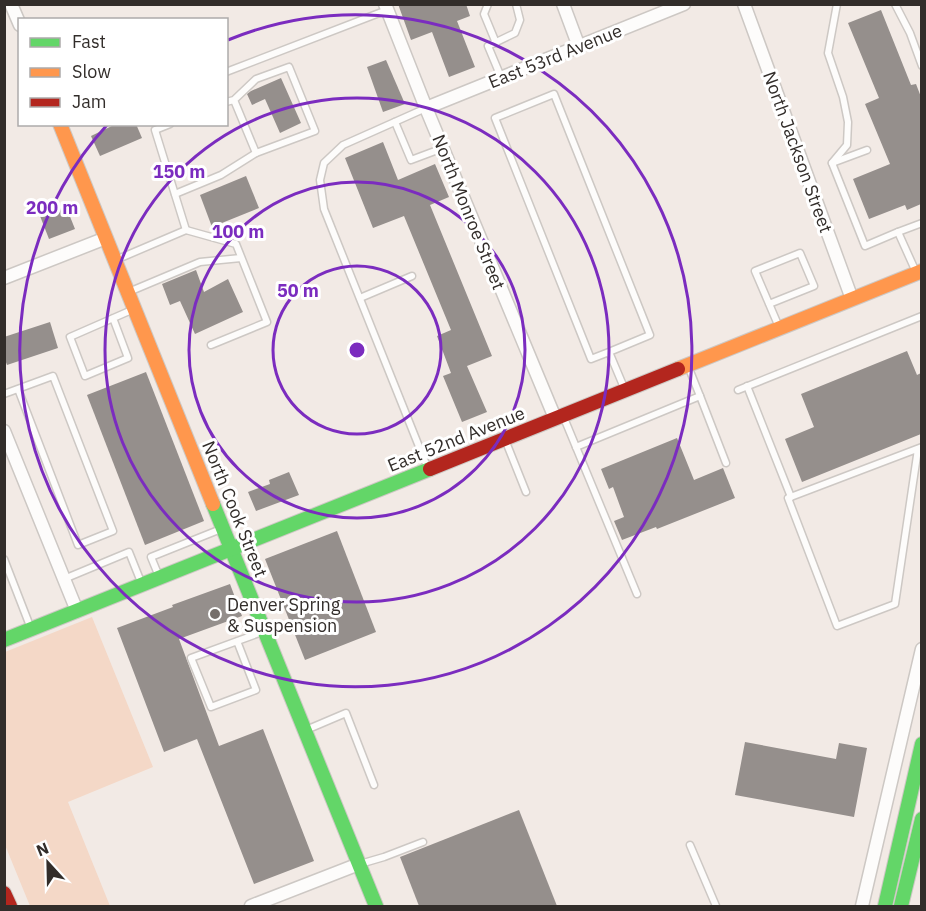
<svg xmlns="http://www.w3.org/2000/svg" width="926" height="911" font-family="'IBM Plex Sans',sans-serif">
<rect width="100%" height="100%" fill="#f2eae5"/>
<polygon fill="#f4d8c7" points="92,617 153,767 68,802 110,906 30,906 5,845 5,652"/>
<g fill="#958f8c">
<polygon points="398,4 466,4 470,16 457,21 475,67 449,77 432,32 411,40"/>
<polygon points="881,10 911,85 916,84 921,97 921,204 907,210 905,205 869,219 853,179 890,164 865,104 879,98 848,23"/>
<polygon points="386,60 405,104 383,112 367,67"/>
<polygon points="281,78 301,123 280,133 265,99 252,105 247,94 251,91"/>
<polygon points="116,124 136,124 142,138 100,156 91,136"/>
<polygon points="383,142 398,180 435,164 449,197 430,205 492,356 467,366 487,412 462,422 443,376 451,373 437,336 451,330 404,216 373,228 345,158"/>
<polygon points="246,176 259,208 212,227 200,195"/>
<polygon points="60,208 63,216 69,214 75,229 49,239 40,216"/>
<polygon points="196,270 204,292 228,279 243,312 195,334 180,301 170,305 162,284"/>
<polygon points="50,322 58,348 7,365 4,357 4,337"/>
<polygon points="907,351 917,375 921,373 921,434 802,482 785,439 814,427 801,394"/>
<polygon points="146,372 204,521 145,545 87,395"/>
<polygon points="677,438 694,480 723,468 735,498 657,529 656,527 622,540 614,521 624,517 613,487 609,489 601,469"/>
<polygon points="289,472 299,495 256,511 248,492 270,484 269,480"/>
<polygon points="337,531 376,632 305,660 265,559"/>
<polygon points="230,584 242,616 179,639 219,746 263,729 314,861 254,884 197,739 164,752 117,628 173,607 172,605"/>
<polygon points="745,742 836,759 839,743 867,748 854,817 735,795"/>
<polygon points="519,810 557,906 419,906 400,857"/>
</g>
<g fill="none" stroke-linecap="round" stroke-linejoin="round">
<g stroke="#cdc8c4" stroke-width="9">
<g id="lane">
<polyline points="488,4 484,14 496,43"/>
<polyline points="895,4 910,33 922,66"/>
<polyline points="226,72 387,10"/>
<polyline points="501,77 488,46 515,33 520,20 516,4"/>
<polyline points="226,102 234,100 256,79 289,67 315,131 256,153 234,100"/>
<polyline points="426,108 343,145 324,163 320,180 324,209 428,469"/>
<polyline points="395,122 411,160 443,148"/>
<polyline points="170,124 155,130 186,230"/>
<polyline points="867,150 832,163 865,246 898,232"/>
<polyline points="832,163 847,145 848,122 843,97 828,53 837,4"/>
<polyline points="175,194 221,175 256,153"/>
<polyline points="118,259 186,230 236,244 267,322 211,345"/>
<polyline points="916,272 898,232 922,223"/>
<polyline points="131,291 200,262 241,258"/>
<polyline points="360,298 412,276"/>
<polyline points="769,304 814,286 800,253 755,271 779,327"/>
<polyline points="113,318 128,358 85,376 70,337 134,309"/>
<polyline points="609,352 650,335 554,94 495,118 591,359 609,352 625,390"/>
<polyline points="688,366 700,396"/>
<polyline points="747,386 791,497"/>
<polyline points="738,390 922,316"/>
<polyline points="4,394 53,376 113,531 78,545 18,389"/>
<polyline points="564,418 637,594"/>
<polyline points="506,442 526,492"/>
<polyline points="576,447 700,396 726,463"/>
<polyline points="918,449 895,604 837,626 788,498 922,447"/>
<polyline points="4,559 30,626"/>
<polyline points="158,574 151,557 221,529"/>
<polyline points="64,579 129,552 141,582"/>
<polyline points="237,641 256,690 211,707 191,658 262,632"/>
<polyline points="306,730 346,713 374,785"/>
<polyline points="690,845 716,906"/>
<polyline points="360,864 384,857 423,842"/>
</g>
</g>
<g stroke="#cdc8c4" stroke-width="15">
<g id="street">
<polyline points="11,4 20,25"/>
<polyline points="385,4 426,108 555,418"/>
<polyline points="563,4 579,47"/>
<polyline points="744,4 852,299"/>
<polyline points="426,108 684,4"/>
<polyline points="4,278 106,238"/>
<polyline points="4,431 77,611"/>
<polyline points="251,906 359,864"/>
<polyline points="862,906 922,649"/>
</g>
</g>
<g stroke="#cdc8c4" stroke-width="16">
<g id="fast">
<polyline points="213,504 376,906"/>
<polyline points="4,640 430,469"/>
<polyline points="885,906 922,744"/>
<polyline points="901,906 922,819"/>
</g>
</g>
<g stroke="#cdc8c4" stroke-width="16">
<g id="slow">
<polyline points="60,124 213,504"/>
<polyline points="678,369 922,271"/>
</g>
</g>
<g stroke="#cdc8c4" stroke-width="16">
<g id="jam">
<polyline points="430,469 678,369"/>
<polyline points="4,893 10,906"/>
</g>
</g>
<use href="#lane" stroke="#fdfcfb" stroke-width="6"/>
<use href="#street" stroke="#fdfcfb" stroke-width="12"/>
<use href="#fast" stroke="#63d668" stroke-width="14"/>
<use href="#slow" stroke="#ff974d" stroke-width="14"/>
<use href="#jam" stroke="#b3261e" stroke-width="14"/>
</g>
<g fill="none" stroke="#7b2cbf" stroke-width="3">
<circle cx="357" cy="350" r="84"/>
<circle cx="357" cy="350" r="168"/>
<circle cx="357" cy="350" r="252"/>
<path d="M228 40A336 336 0 1 1 107 125"/>
</g>
<circle fill="#756f6b" stroke="#fff" stroke-width="2" cx="215" cy="614" r="6"/>
<g text-anchor="middle" dominant-baseline="central" stroke-width="6" stroke-linejoin="round" paint-order="stroke">
<g font-size="18" fill="#322d2a" stroke="#fff">
<text transform="translate(555 56) rotate(-22)">East 53rd Avenue</text>
<text transform="translate(798 152) rotate(70)">North Jackson Street</text>
<text transform="translate(469 212) rotate(68)">North Monroe Street</text>
<text transform="translate(456 439) rotate(-22)">East 52nd Avenue</text>
<text transform="translate(235 509) rotate(68)">North Cook Street</text>
</g>
<g font-size="18" fill="#322d2a" stroke="#fff" text-anchor="start">
<text x="227" y="604">Denver Spring<tspan x="227" dy="21">&amp; Suspension</tspan></text>
</g>
</g>
<circle cx="357" cy="350" r="9" fill="#7b2cbf" stroke="#fff" stroke-width="3"/>
<g font-size="18" text-anchor="middle" font-weight="bold" fill="#7b2cbf" stroke="#fff" stroke-width="6" stroke-linejoin="round" paint-order="stroke">
<text x="179" y="178">150 m</text>
<text x="52" y="214">200 m</text>
<text x="238" y="238">100 m</text>
<text x="298" y="297">50 m</text>
</g>
<rect width="926" height="911" fill="none" stroke="#322d2a" stroke-width="12"/>
<rect x="18" y="18" width="210" height="108" fill="#ffffff" stroke="#adabaa" stroke-width="1.5"/>
<rect x="30" y="38" width="30" height="9" fill="#63d668" stroke="#adabaa" stroke-width="1.5"/>
<text x="72" y="48" font-size="18" fill="#322d2a">Fast</text>
<rect x="30" y="68" width="30" height="9" fill="#ff974d" stroke="#adabaa" stroke-width="1.5"/>
<text x="72" y="78" font-size="18" fill="#322d2a">Slow</text>
<rect x="30" y="98" width="30" height="9" fill="#b3261e" stroke="#adabaa" stroke-width="1.5"/>
<text x="72" y="108" font-size="18" fill="#322d2a">Jam</text>
<g transform="translate(48 863) rotate(338)" stroke="#ffffff" stroke-width="4.5" paint-order="stroke">
<path d="M0-4.5L10 22L0 15L-10 22Z" fill="#322d2a"/>
<text y="-9" font-size="16" font-weight="bold" text-anchor="middle" fill="#322d2a">N</text>
</g>
</svg>
